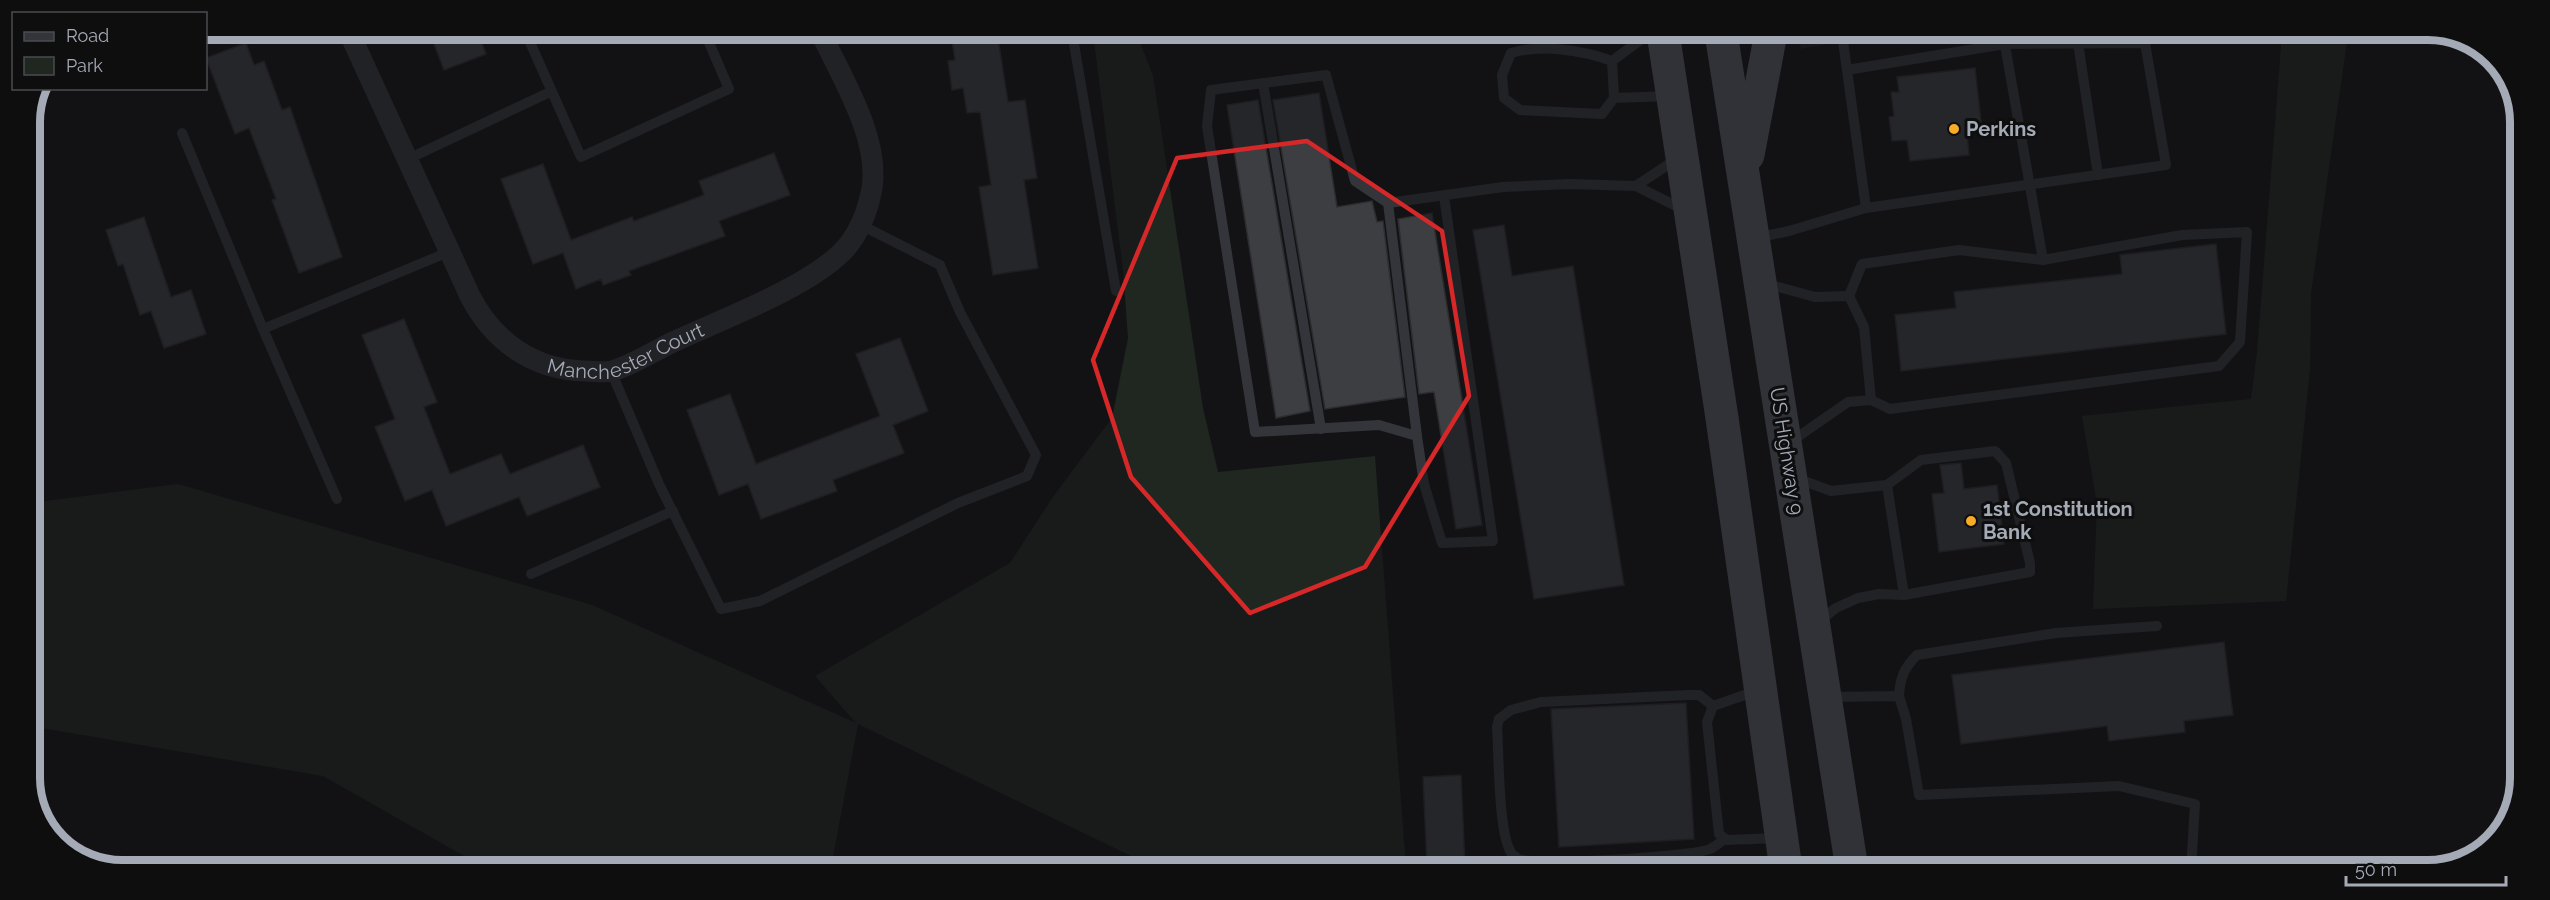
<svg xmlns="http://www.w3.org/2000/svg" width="2550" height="900" font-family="Raleway,sans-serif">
<rect width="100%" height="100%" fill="#131315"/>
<polygon fill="#1f1f22" points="1802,33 1884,34 1800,49"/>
<g fill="#1f2720">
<polygon points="1093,32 1136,32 1153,76 1203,408 1218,472 1375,456 1406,868 1154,867 858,724 831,867 482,866 323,776 30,726 30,503 178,484 592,605 856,723 815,676 1010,563 1053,497 1112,418 1128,338 1123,270"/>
<polygon points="2282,34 2348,35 2311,293 2310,369 2286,601 2093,609 2097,504 2082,416 2251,399 2257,353"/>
</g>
<g fill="#3d3e42" stroke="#2d2d31" stroke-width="1.5">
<polygon points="429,31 477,31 486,54 444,70"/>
<polygon points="967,32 997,32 1008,102 1025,100 1037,178 1024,180 1038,268 993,275 979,187 991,185 980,112 967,113 963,88 952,90 948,61 955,60 951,34"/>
<polygon points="246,43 254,65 264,61 282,110 290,107 342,257 299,273 272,200 276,199 249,128 235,134 206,58"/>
<polygon points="1975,68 1982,130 1967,132 1969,155 1910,161 1907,140 1892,141 1889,117 1894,116 1891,92 1899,92 1897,77"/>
<polygon points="1319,93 1337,207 1372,201 1377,222 1383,221 1405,397 1325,409 1273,100"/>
<polygon points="1258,100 1310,411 1276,418 1227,105"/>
<polygon points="774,153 790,195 719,221 725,236 629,271 631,275 603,285 601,279 576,289 563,253 533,264 501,179 543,164 571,240 632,217 634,221 704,195 699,181"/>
<polygon points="1432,213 1482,525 1456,529 1434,392 1419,394 1398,219"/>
<polygon points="144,217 171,297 191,290 206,334 164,348 151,311 140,315 123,264 118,266 106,230"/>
<polygon points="1504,225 1512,276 1573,266 1624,585 1534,599 1473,230"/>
<polygon points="2216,244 2226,334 1901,371 1895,315 1956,308 1954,292 2122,274 2120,255"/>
<polygon points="404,319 437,402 424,407 450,474 501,454 510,474 583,445 600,487 527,516 519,497 446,526 432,490 405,501 375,427 395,419 362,335"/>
<polygon points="900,338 928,411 893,425 904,453 833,480 837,491 761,519 748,484 719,495 687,410 730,394 756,464 880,416 856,354"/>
<polygon points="1961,463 1964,489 1997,485 2004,544 1939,552 1932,494 1944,493 1940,465"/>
<polygon points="2224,642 2233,715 2184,721 2185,732 2109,741 2107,726 1961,744 1952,675"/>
<polygon points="1686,703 1694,839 1559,847 1551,709"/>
<polygon points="1461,775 1465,865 1427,866 1423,777"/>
</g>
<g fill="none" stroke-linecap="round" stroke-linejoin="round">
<g stroke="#34353a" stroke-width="10">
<polyline points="525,31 581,157 729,89 704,31"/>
<polyline points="1072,32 1116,291"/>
<path d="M1650 33 1612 61C1582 50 1541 44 1511 53L1502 75 1504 98 1520 110 1602 114 1614 98 1669 96"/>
<polyline points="2078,43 2098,175"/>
<polyline points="1612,61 1614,98"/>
<polyline points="1847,70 2005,44 2145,43 2166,165 1866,208"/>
<polyline points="1263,83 1321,429"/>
<polyline points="182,133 263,329 337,499"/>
<polyline points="408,159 550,92"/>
<polyline points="1636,186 1678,158"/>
<polyline points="1444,196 1493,541 1442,543 1424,484 1417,436 1379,425 1255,432 1207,126 1211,90 1326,75 1355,181 1388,203 1503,187 1569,184 1636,186 1684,210"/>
<polyline points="1388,203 1417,436"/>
<polyline points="1756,238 1789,231 1866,208 1842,34"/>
<polyline points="1764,283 1815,297 1849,296"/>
<polyline points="263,329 451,251"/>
<polyline points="611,371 659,484 721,609 760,601 958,503 1027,476 1036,455 960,312 940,265 861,225"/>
<polyline points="1871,400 1864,327 1849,296 1862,264 1959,250 2043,260"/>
<polyline points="1789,443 1848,402 1871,400 1890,409 2219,366 2240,342 2247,232 2182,235 2043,260 2003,34"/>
<polyline points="1796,478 1831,491 1887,485 1921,460 1995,451 2006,463 2030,563 2030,572 1904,595 1879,594 1858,598 1836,608 1818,622"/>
<polyline points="1887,485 1904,595"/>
<polyline points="531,574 673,511"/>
<polyline points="1756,691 1713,706 1707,722 1719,834 1727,840 1778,838"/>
<path d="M1899 696C1900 678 1904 668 1917 655L2056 633 2157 626"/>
<polyline points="1829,697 1899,696 1906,719 1919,795 2119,786 2195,804 2191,870"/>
<path d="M1713 706 1699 695H1688L1541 702 1511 710 1499 719 1497 727C1499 752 1498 836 1512 854 1512 854 1518 859 1519 859 1536 866 1691 857 1710 849 1715 847 1720 842 1725 839"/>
</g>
<path stroke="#34353a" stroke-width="21" id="s1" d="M348 30 470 296C493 341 533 370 585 371 593 371 604 373 612 371 633 365 654 351 673 342 722 319 804 289 841 253 858 237 868 211 872 188 880 137 841 77 820 31"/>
<g stroke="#575a62" stroke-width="33">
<polyline points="1663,33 1722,418 1786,869"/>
<polyline points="1721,33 1852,869"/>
<polyline points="1748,155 1771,33"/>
</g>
</g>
<path d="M0 0H2550V900H0ZM1307 141 1442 231 1469 396 1365 567 1250 613 1131 477 1093 360 1177 158Z" fill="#131315" fill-opacity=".55" fill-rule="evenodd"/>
<path fill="none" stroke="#d62828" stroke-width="4.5" stroke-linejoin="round" d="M1307 141 1442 231 1469 396 1365 567 1250 613 1131 477 1093 360 1177 158Z"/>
<g fill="#f8ab27" stroke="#0e0e0f" stroke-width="2">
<circle cx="1954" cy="129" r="6"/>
<circle cx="1971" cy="521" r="6"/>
</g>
<g text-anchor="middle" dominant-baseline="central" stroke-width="6" stroke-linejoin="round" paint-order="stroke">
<g font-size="20" font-weight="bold" fill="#a4aab6" stroke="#0e0e0f" text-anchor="start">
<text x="1966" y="129">Perkins</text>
<text x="1983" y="509">1st Constitution<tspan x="1983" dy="23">Bank</tspan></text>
</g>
<g font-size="20" fill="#a4aab6" stroke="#0e0e0f">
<text stroke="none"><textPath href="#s1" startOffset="482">Manchester Court</textPath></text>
<text transform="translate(1787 451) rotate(81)">US Highway 9</text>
</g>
</g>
<path d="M0 0H2550V900H0ZM122 40H2428A82 82 0 0 1 2510 122V778A82 82 0 0 1 2428 860H122A82 82 0 0 1 40 778V122A82 82 0 0 1 122 40Z" fill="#0e0e0f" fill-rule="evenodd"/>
<path fill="none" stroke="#a4aab6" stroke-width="8" d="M122 40H2428A82 82 0 0 1 2510 122V778A82 82 0 0 1 2428 860H122A82 82 0 0 1 40 778V122A82 82 0 0 1 122 40Z"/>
<rect x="12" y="12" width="195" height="78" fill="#0e0e0f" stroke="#4a4c52" stroke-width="1.5"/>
<rect x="24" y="32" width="30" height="9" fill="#34353a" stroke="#4a4c52" stroke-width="1.5"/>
<text x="66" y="42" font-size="18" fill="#a4aab6">Road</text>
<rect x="24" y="57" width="30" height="18" fill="#1f2720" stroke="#4a4c52" stroke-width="1.5"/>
<text x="66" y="72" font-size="18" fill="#a4aab6">Park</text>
<path d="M2346 876v9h160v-9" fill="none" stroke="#a4aab6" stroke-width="3"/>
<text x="2355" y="876" font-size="18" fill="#a4aab6" stroke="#0e0e0f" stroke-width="4.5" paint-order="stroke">50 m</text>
</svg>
